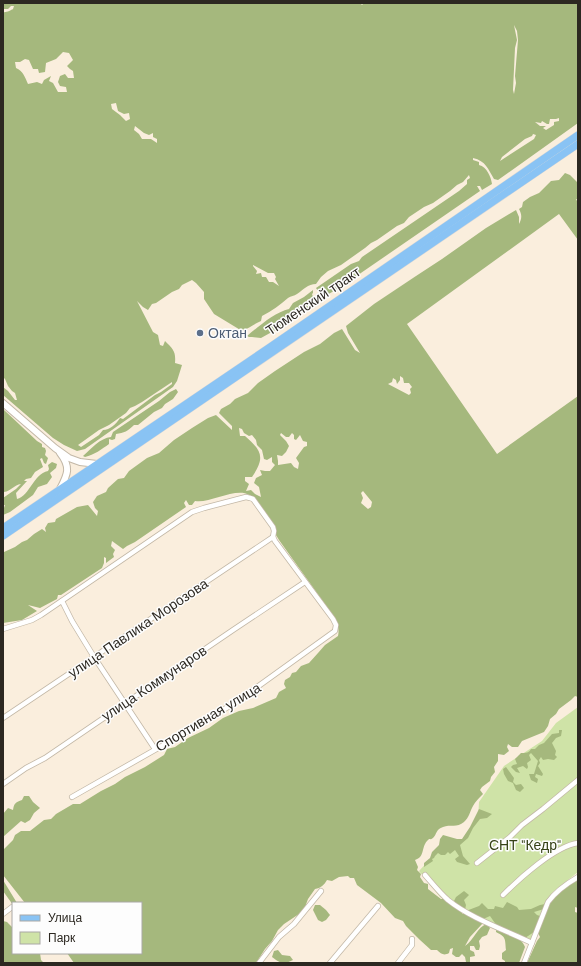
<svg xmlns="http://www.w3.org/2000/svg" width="581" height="966" font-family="'DM Sans',sans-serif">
<rect width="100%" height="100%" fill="#faeedd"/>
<polygon fill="#cfe3a7" points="578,707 578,872 553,892 549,897 530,943 462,912 440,897 419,871 444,844 463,839 478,820 479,802 504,766 542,741 556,723"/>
<g fill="#a5b87d" fill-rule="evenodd">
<path d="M3 3H360L362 5 363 4 362 3H578V123L498 180 494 179C488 169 486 161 473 158V160L479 162V165C487 167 491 177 492 184L482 190 480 186H477L480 191 358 275 349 282 327 295 279 328 261 338 252 337H249L247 336C258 327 275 312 289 309L293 303 304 297 313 290V293L312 294 313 297C317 298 319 296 322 293L321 291H318L316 288 351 264 359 261 362 257 459 191 467 184V180L470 178 469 175 463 182 457 185 450 191 433 203 424 207 409 217 404 223 397 226 377 240 371 243 365 248 341 265 328 271 321 277 316 284C308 284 303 290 297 294 294 296 291 296 288 298 280 305 272 311 262 316L261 321C254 324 249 328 242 331L214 314 204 299V292L196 283 192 280 182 285 179 289 172 292 156 303 152 304 148 310 143 307 137 301 153 332 158 335 160 345 163 346 165 341C173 349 176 351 175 363L182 365 177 381 173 387 85 449 77 451 64 445 53 438 3 395V387L8 391 15 400H17L15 393 12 391 8 386 5 379 3 377V12C6 13 11 10 13 9L14 6H11L8 9H3ZM514 25 517 31 518 40 515 76 516 83 514 94 513 90 515 48 517 40ZM63 52 69 53 73 60 67 66 70 69 73 71 74 78H68L65 74 60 76 58 82 60 86 66 87 67 92H58L53 83 49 81 51 76 44 80 42 84 37 82 28 84C25 77 23 71 16 68L15 62H20L25 59 29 60 33 69H38L39 73 45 72 46 63 56 59ZM116 103 118 111 124 114 129 113 130 119 126 121 120 115 112 109 111 104ZM559 118V121L554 122V125L546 130 543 128 546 126H540L535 122 541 123 542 121 547 124H549L550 119H556ZM135 126 144 133 149 135 153 133V137L157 139V143L151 139H142L139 134 134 130ZM533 134 536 135 534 139 500 161 502 157 525 139 532 136ZM253 265 268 273H274L276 277 275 279 279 286 273 282H269L266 277H262L261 273 256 274 257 271 253 266ZM172 382V384L161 392 155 395 123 419 120 418C116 424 110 430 103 430L99 435 81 447 78 445 99 430 109 425 126 413 130 408 135 406 142 402Z"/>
<path d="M565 173 570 175 578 183V199H576L578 203V240L559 214 407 324 497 454 578 396V697L575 696 571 700 559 709 556 714 550 719 548 726 544 732 522 741 518 747H512L508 744 507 747 509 751 504 755 498 754V761L494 767 495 772 491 777 490 781 482 787 480 790 483 794C479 798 475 802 473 806 470 811 469 818 464 822 457 828 450 824 443 827 436 829 437 834 433 838 429 841 431 837 427 841 421 848 425 857 415 860L418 867 417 870 421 874 420 877 424 883 428 884V889L441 899 447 898 463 914H467L470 917 476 919 483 923 470 937 465 946C474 940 477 927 487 924L490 928 487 935 482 937 479 941 480 946 479 950H476L474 946H470V950L474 952 475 956 470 957V963L466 962 465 957 462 954 459 957H456L452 954 453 948 450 949 449 953C444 956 441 954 437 950H431L420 940 406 926 403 921 395 918 381 903 357 885 354 878H350L348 876 339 877 332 881 327 880C324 885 321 888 315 889L308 899 305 907 299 914 284 924 278 930 272 941 265 949 256 963H74L67 953H141V903H25L3 875V850L13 840 15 835 21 831H30L44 820 51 819 56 814 73 804H80L101 791 115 784 125 777 145 767 164 755 167 749 175 747 188 738 209 728 223 718 239 711 253 708 276 698 279 692 286 688 284 684 285 680 290 677 292 673 296 672 301 666 309 663 318 653 325 645 338 636C340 627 336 622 332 614L279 540 254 499C252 497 251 496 249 495 236 487 209 504 195 501L192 505H189L186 500 184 503 186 507 135 542 127 546 123 549 112 541 111 546 115 550 113 554 114 557 106 563V558L104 557V563L102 568 61 595H58L57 599 40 608 28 605 37 611 22 620 3 623V555L4 552 15 547 22 542 27 540 34 534 42 529 46 532 45 528 48 523 55 522 56 519 77 507 88 505 97 516 98 511 95 508 93 502 97 496 106 492 108 488 118 479 124 478 129 471 147 458 159 453 174 440 192 428 208 418 216 415 232 430V426L219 413 221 409 230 404 235 399 248 393 258 383 275 371 304 352 320 344 334 333 342 329 355 350 360 353 348 333 346 326 374 304 416 276 442 259 486 228 516 210 519 217V224C522 218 522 215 519 209L522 207 523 202 530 197 539 193 551 181 559 180ZM400 376 403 378 404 383H409L412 387 410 389 411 393 409 395 388 384 392 382 393 378 396 380 397 384 400 380ZM239 428 242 429 244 433 249 436 252 435 256 440 257 445 262 450 264 459 267 460 272 457V462L275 465 270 471H265L260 470 262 475 256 478 254 483 259 487 261 497 255 494 251 490 246 491 249 484 245 481V477H252C266 457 261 450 245 436H240ZM281 433 286 437H289L292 433 294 435V439L296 440 300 435 303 441 307 442V446L304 447 296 458 299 463 298 469 294 467 291 463 278 465V461L277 455 282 456 286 452 289 446 286 441 280 435ZM363 491 372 502 371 507 368 509 361 503 363 498 361 493Z"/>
<path d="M176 389 178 392 173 399 165 404 162 408 154 412 138 425H134C128 431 124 433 116 434L115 439 112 440 109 439V444C102 449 94 455 85 457L83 456C91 449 100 438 111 437L113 432 159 401 170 392Z"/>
<path d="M3 409 37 441 42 444V447L45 448 46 451 45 455 48 458 46 464 44 463 42 458 40 459 43 467 35 472 31 478 26 479 24 481H27L16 493 17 499C30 496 33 474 48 471L49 469 48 465 52 462 57 464 56 468 50 473 52 477 47 484 38 487 33 495 10 512 3 515V508H4L5 505H3V498L16 489 21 484C14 485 11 491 4 492L3 496Z"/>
<path d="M559 730H562L561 736 556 738 552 743 556 751 555 755 557 757 554 760 548 759 543 760 541 757 539 760 540 763 538 766 543 774 542 776 536 774 535 777 538 779 537 783 531 780 529 774H534L538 761 531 753 529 755 531 760 527 763 528 767 527 769 523 766 517 768 520 773 516 772 511 767 513 765 517 764 515 759 521 753C526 753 529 753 531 749H535L539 745 544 743 552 734 559 733Z"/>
<polygon points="506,767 514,778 513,782 516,785 521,784 524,788 520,792 516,790 513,783 508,781 504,774 503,769"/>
<path d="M24 796H29L33 802 40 808 34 813 30 820 25 823 21 821 3 837V814L8 808 13 810C14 803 16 802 22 800Z"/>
<polygon points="479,809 492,814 487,818 480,819 473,828 468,838 460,845 463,856 470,864 467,865 457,862 455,859 459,856 455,850 450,854 448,852 445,855 441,855 438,853 435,856 434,858 432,859 433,861 424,867 424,863 430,858 432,852 439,845 440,839 443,835 457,839 462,839 470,827"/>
<polygon points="3,880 17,903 13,903 13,905 3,891"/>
<path d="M578 880V908L575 907V912L578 913V963H527L537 941 540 937 538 933C544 917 549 896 564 887 568 884 574 883 578 880Z"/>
<polygon points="464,891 469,895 464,900 466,905 465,910 457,905 454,901 456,897"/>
<polygon points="507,902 517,907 519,910 531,909 540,905 545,904 544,909 534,912 537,915 540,916 534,932 525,938 519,934 513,933 497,926 490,916 481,920 466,911 479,906 482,903 488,909 494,909 495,906 503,908"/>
<polygon points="315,905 320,905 326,910 330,915 326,920 322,922 318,920 313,910"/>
<polygon points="3,921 7,922 13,928 13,953 40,953 41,960 44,963 3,963"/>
<path d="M496 930C507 933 521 936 525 947L519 963H505V961L502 959V953L506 950C505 938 506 937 496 932Z"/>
<path d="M278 950 282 955 290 956 293 960C283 965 280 963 272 957L274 951Z"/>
</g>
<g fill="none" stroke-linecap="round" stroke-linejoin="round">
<g stroke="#c3b8a7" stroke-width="6">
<g id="street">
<polyline points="62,601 72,621 94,657 155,749"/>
<polyline points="3,629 32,620 41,615 192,512 204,508 246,497 250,498 253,499 273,527 274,531 273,537 275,541 333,619 336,625 335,631 239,700 204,722 72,797"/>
<polyline points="3,718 273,537"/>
<polyline points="3,784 26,768 45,758 233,630 305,582"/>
<polyline points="477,863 510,837 522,825 543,809 578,780"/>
<path d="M425 875C432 883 439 892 448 900 470 918 505 930 532 943"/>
<path d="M503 895C519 879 555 846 578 843"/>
<polyline points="3,914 12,907"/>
<polyline points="259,963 279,937 294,924 321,891"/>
<polyline points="330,963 378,906"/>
<polyline points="398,963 412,945 412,939"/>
<path d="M524 963 548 902C556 891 566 884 578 877"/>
</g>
</g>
<g stroke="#c3b8a7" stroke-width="8">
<g id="secondary">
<polyline points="3,403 55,448 69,458 80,462 97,464"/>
<path d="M60 453C71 467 68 474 60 489"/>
</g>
</g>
<g stroke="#d9d8d7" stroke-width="8">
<g id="primary">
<polyline points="3,528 270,347 578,135"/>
<polyline points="3,536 578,144"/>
</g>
</g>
<use href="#street" stroke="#fff" stroke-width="4.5"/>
<use href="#secondary" stroke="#fff" stroke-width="6"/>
<use href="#primary" stroke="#89c3f4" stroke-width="7"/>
</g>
<circle fill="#5c6f8a" stroke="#fdfdfd" stroke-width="1.5" cx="200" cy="333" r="4"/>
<g text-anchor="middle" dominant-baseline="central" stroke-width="3" stroke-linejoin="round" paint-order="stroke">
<g font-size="14" fill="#2c2821" stroke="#fdfdfd">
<text transform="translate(313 301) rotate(-34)">Тюменский тракт</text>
<text transform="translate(138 628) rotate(-34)">улица Павлика Морозова</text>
<text transform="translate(154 683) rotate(-34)">улица Коммунаров</text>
<text transform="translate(208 717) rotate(-31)">Спортивная улица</text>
</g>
<g font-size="14" fill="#4e5e75" stroke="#fdfdfd" text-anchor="start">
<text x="208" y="333">Октан</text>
</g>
<g font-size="14" fill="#354115" stroke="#fdfdfd">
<text x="525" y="845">СНТ "Кедр"</text>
</g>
</g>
<rect width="581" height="966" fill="none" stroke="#2c2821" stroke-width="8"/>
<rect x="12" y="902" width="130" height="52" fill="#fdfdfd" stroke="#a9a8a5"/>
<rect x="20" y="915" width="20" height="6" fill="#89c3f4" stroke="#a9a8a5"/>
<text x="48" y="922" font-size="12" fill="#2c2821">Улица</text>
<rect x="20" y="932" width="20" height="12" fill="#cfe3a7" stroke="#a9a8a5"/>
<text x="48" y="942" font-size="12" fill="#2c2821">Парк</text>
</svg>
